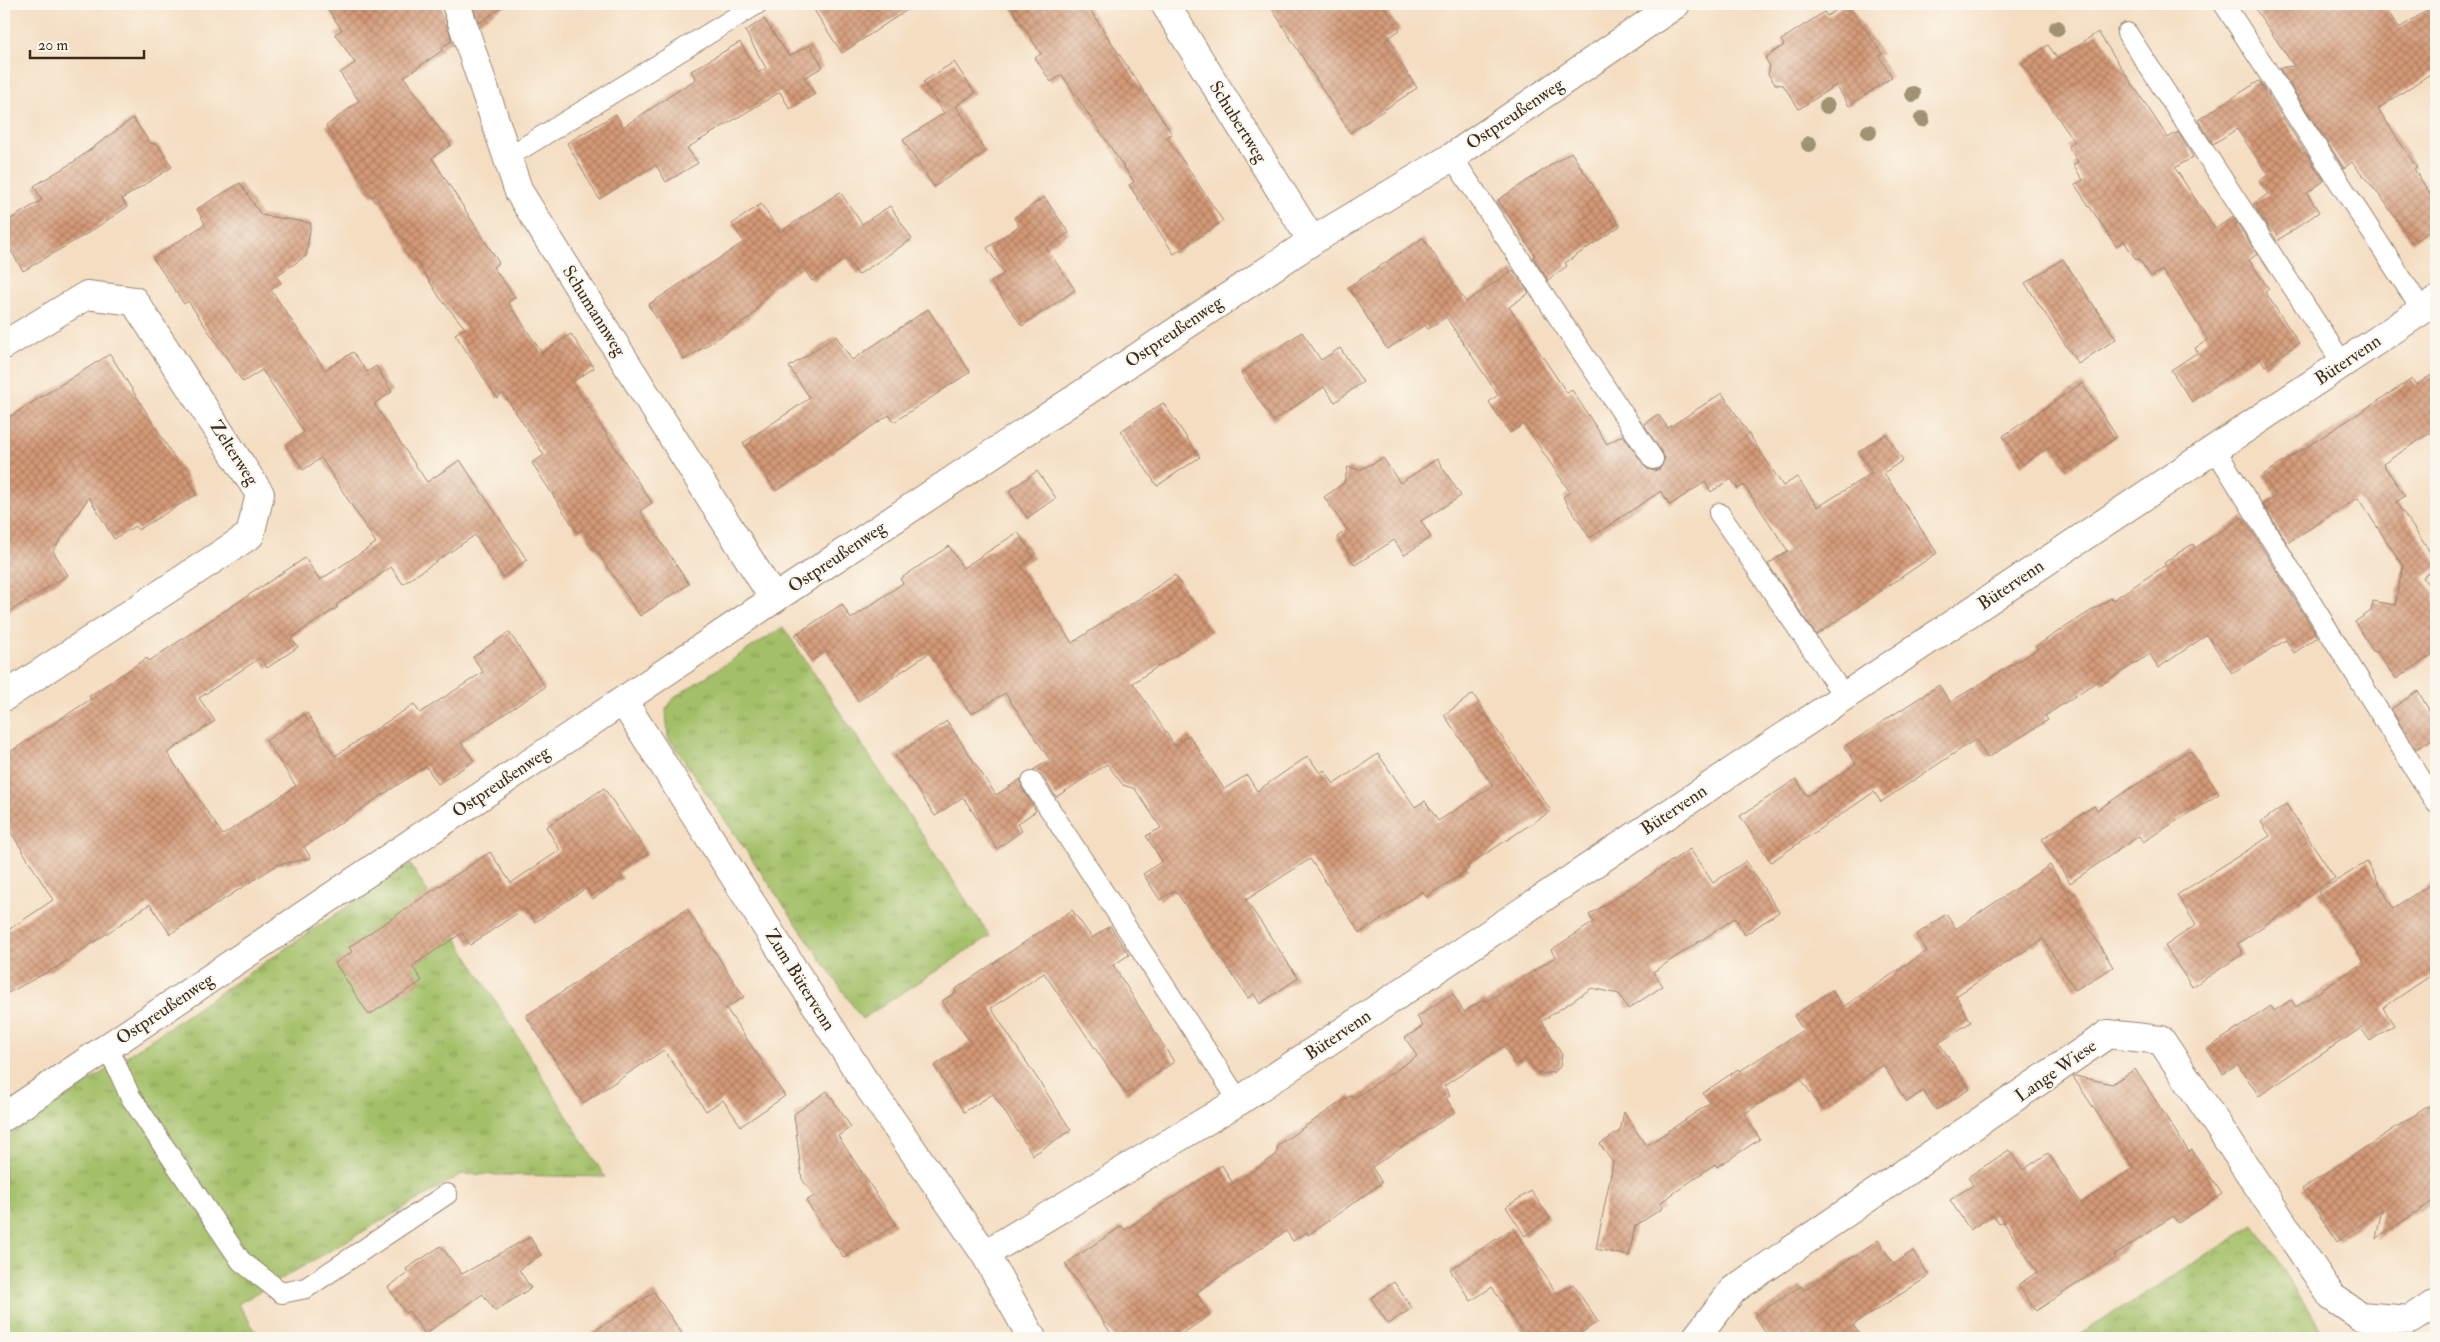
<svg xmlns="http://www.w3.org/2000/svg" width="2440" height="1342" font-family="'IM FELL Double Pica',serif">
<defs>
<pattern id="grass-tufts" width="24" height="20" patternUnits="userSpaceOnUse" patternTransform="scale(1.25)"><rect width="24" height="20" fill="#a3c067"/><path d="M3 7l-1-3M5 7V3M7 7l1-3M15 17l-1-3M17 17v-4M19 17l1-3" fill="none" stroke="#869c54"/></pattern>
<pattern id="park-crowns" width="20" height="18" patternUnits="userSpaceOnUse" patternTransform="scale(1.25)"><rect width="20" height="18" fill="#a3c067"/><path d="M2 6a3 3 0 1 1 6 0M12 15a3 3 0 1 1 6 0" fill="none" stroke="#869c54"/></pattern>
<pattern id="building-cross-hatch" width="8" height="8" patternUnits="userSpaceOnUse" patternTransform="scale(1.25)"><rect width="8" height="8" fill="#d49977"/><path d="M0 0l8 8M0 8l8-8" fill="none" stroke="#ad7d61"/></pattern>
</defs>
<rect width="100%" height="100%" fill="#fbf7ec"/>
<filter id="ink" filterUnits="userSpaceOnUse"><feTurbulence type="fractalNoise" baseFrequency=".02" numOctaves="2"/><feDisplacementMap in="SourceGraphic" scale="10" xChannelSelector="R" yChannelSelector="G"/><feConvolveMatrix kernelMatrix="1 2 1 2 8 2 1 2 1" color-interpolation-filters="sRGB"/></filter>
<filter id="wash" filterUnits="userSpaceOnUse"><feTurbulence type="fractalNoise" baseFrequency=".0096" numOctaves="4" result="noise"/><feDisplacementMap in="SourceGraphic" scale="20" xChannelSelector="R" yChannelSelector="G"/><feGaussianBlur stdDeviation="1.12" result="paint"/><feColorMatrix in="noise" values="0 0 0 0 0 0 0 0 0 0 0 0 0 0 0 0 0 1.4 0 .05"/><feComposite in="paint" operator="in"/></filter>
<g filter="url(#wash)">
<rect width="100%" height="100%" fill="#f4ddc1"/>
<g fill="url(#grass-tufts)" stroke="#6f7542">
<polygon points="783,627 990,936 862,1019 668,737 666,709 676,696"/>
<polygon points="410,864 605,1177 462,1174 238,1304 260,1338 4,1338 4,1139"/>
</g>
<polygon fill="url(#park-crowns)" stroke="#6f7542" points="2255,1225 2326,1338 2074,1338"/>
<g id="blocks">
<g fill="url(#building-cross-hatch)">
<polygon points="324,4 441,4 452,41 442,47 443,50 404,77 451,145 432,158 499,263 493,267 515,297 508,302 542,353 571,334 594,368 572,382 652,503 640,511 689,584 640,616 582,529 577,532 532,463 544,455 503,393 497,398 455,334 465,328 440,298 375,195 372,197 326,126 359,101 340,73 355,63 335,34 342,30"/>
<polygon points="472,4 507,4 479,23"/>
<polygon points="810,4 916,4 842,53"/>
<polygon points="1009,4 1086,4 1172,134 1167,137 1223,221 1174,254 1129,185 1134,182 1062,75 1051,82 1035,58 1041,54"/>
<polygon points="1269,4 1382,4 1400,30 1385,40 1417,88 1350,133"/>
<polygon points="1846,4 1848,4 1882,54 1879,56 1892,77 1849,106 1836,85 1799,109 1783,85 1775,84 1768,74 1770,66 1765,58 1784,45 1781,40 1824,12 1827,16"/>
<polygon points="2252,4 2383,4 2399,28 2436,5 2436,70 2378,109 2417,168 2414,169 2436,203 2436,226 2412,243 2384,201 2352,162 2344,168 2279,68 2294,66"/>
<polygon points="764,19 789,56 810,45 823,67 804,78 815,94 790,109 780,92 687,148 698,163 666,182 656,165 599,199 567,143 616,114 623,127 696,79 691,71 740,42 758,73 766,68 745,31"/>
<polygon points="2098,32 2168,138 2178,132 2193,157 2175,168 2215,229 2233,217 2257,254 2249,260 2269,289 2265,292 2299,343 2265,366 2258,355 2192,402 2171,370 2198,352 2195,348 2208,340 2162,270 2151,277 2139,259 2136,260 2124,241 2116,246 2075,185 2083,180 2073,165 2078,162 2068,146 2074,142 2022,63 2048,45 2058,59"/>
<polygon points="954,62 975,93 956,106 986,152 934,187 903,140 944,113 923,82"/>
<polygon points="2259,81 2324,181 2307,193 2319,212 2277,241 2253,204 2268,194 2259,181 2268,175 2237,129 2213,144 2198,120"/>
<polygon points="133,118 150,143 158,145 172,167 122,199 127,207 88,233 23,271 4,239 4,223 42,200 34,186 75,161"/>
<polygon points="1571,152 1620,226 1565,263 1567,266 1548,280 1533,257 1535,255 1498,200"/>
<polygon points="240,183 261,215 311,223 306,256 276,276 281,283 271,290 325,370 353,352 367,372 376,366 392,392 374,404 427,482 460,460 527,560 503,577 475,535 403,584 391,567 336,605 338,607 291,638 298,647 267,668 260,658 199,698 215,721 167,753 223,835 296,786 266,741 307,713 335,756 414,704 420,713 483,672 473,657 509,632 545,687 461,743 474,761 438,784 426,766 304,847 311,858 277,865 170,934 150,904 59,966 4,995 4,933 53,900 4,821 4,756 91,699 89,696 147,658 149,661 305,558 320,580 376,543 321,458 303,470 286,445 304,432 262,370 243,382 188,301 184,304 153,258 205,224 197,209"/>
<polygon points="840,192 862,224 890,206 912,239 858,275 847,258 812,281 803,267 773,287 751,317 684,360 648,305 744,242 732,224 761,204 780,232"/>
<polygon points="1044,197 1069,233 1046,248 1075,290 1022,326 991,282 1004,273 987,248 1019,226 1014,218"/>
<polygon points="1423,238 1466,302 1513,270 1529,293 1509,307 1567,393 1572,390 1607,444 1623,435 1647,469 1654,471 1660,469 1665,458 1644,424 1658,414 1668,428 1722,393 1783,486 1797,477 1818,507 1872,473 1858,452 1886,434 1903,460 1884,473 1937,553 1816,635 1768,564 1788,551 1744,485 1738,489 1731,479 1711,492 1705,482 1670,505 1661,491 1590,538 1563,497 1570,492 1524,424 1510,433 1489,402 1498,395 1446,317 1428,329 1425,325 1387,349 1348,287"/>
<polygon points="2063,259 2116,339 2078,364 2025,283"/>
<polygon points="928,309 970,372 894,422 889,415 776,491 743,443 810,398 789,367 836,336 852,360"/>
<polygon points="1302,332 1321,360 1340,348 1363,382 1335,402 1324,387 1273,421 1241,373"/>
<polygon points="110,354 197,494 138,530 135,526 114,539 89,497 53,551 68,575 4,615 4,420"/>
<polygon points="2436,372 2436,429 2383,464 2405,496 2396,502 2436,561 2436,568 2423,577 2436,596 2436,652 2396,679 2377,652 2373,651 2355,622 2371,611 2373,601 2395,605 2403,566 2358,498 2287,543 2263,504 2276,496 2263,475 2412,379 2416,385"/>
<polygon points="2082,383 2117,437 2067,470 2051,446 2022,465 2003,436"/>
<polygon points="1163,403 1200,457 1157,486 1121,431"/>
<polygon points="1383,458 1400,483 1437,459 1461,496 1421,521 1431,537 1404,555 1394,540 1355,565 1337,537 1347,530 1324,497 1344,483 1348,467 1360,470"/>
<polygon points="1037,471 1056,498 1027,518 1009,491"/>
<polygon points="2243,517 2318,637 2294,653 2286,640 2232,673 2207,635 2158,668 2150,654 2102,684 2099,680 2045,716 2048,720 1987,758 1976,739 1881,802 1874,792 1771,862 1740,816 1796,779 1807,796 1856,764 1844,747 1939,685 1950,702 2038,649 2036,646 2111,598 2113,600 2166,565 2164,563 2178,553 2193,544 2195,548"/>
<polygon points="1018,532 1034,557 1021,566 1072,643 1175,575 1212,631 1133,683 1175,746 1189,735 1224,789 1247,775 1257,791 1308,756 1320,773 1324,770 1334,784 1378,754 1415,807 1425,801 1438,821 1493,786 1444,715 1473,694 1551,811 1467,866 1469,869 1426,897 1423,891 1360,933 1310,859 1246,900 1298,978 1260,1004 1254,994 1248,998 1175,890 1160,900 1143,874 1162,861 1146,836 1161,828 1135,789 1123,785 1107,764 1056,797 1042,775 1033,770 1050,760 1005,693 971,714 929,653 858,701 826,651 812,661 795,635 842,604 851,619 903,583 900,579 949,546 963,568"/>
<polygon points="2418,691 2436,722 2436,737 2416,749 2391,709"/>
<polygon points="947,721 996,795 1021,779 1022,788 1036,811 1017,824 1022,831 997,849 963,797 935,816 895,756"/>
<polygon points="2190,750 2219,794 2143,842 2139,836 2070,883 2042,839 2094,806 2097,810"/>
<polygon points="604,788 648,854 619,873 623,878 593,899 586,888 535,922 525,908 470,945 462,933 412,966 422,981 369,1015 335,963 352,952 349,947 490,852 511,883 560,850 546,827"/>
<polygon points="2286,804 2335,878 2237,944 2243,954 2192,987 2165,946 2196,925 2177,895 2270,836 2261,822"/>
<polygon points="1690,849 1713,883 1746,861 1779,912 1745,935 1735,918 1653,972 1663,986 1628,1009 1619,994 1592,988 1542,1021 1562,1055 1560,1067 1554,1072 1543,1074 1537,1072 1524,1059 1515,1065 1504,1046 1444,1086 1450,1096 1446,1098 1455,1112 1372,1167 1382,1183 1308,1235 1307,1232 1293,1241 1286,1231 1196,1293 1210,1315 1176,1338 1114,1338 1065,1264 1122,1226 1125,1230 1222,1165 1233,1184 1276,1155 1278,1145 1351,1095 1353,1099 1417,1056 1405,1038 1423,1026 1417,1017 1452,993 1464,1012 1484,999 1486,1002 1555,957 1551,950 1594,922 1589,915"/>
<polygon points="2367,862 2393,908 2436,881 2436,972 2383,1008 2394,1025 2370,1041 2361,1028 2259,1096 2238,1065 2223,1074 2207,1049 2271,1006 2274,1011 2291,1000 2296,1007 2364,962 2318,892"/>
<polygon points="2050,865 2113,967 2075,990 2043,939 1956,996 1971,1022 1939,1043 1970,1089 1936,1110 1923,1091 1907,1102 1883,1065 1820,1107 1800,1077 1744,1114 1760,1139 1717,1167 1715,1164 1660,1203 1663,1208 1635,1226 1629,1256 1596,1249 1613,1163 1600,1144 1620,1131 1624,1112 1646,1146 1710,1103 1703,1093 1738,1069 1740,1071 1803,1030 1794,1016 1832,990 1843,1007 1927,951 1916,935 1946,914 1956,929"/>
<polygon points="687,909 744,997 726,1008 785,1096 741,1126 723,1100 706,1111 664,1050 583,1103 526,1016"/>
<polygon points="1072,910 1092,938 1110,926 1129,955 1113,965 1174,1062 1126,1094 1044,973 991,1008 1071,1130 1033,1155 993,1094 964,1112 934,1066 970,1042 942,1001 956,992 954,990"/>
<polygon points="2135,1069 2189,1152 2192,1150 2222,1194 2178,1223 2173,1216 2114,1256 2116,1258 2036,1311 2018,1285 2037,1272 2003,1221 1999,1224 1993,1215 1970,1230 1950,1200 1973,1185 1968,1177 2009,1150 2023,1170 2048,1153 2081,1203 2134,1168 2073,1077 2075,1076 2112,1084"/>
<polygon points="827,1091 851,1127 838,1136 896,1224 844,1258 806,1201 814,1196 802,1179 794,1114"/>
<polygon points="2436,1101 2436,1199 2376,1239 2382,1209 2337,1242 2302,1189"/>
<polygon points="1531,1191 1550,1218 1525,1236 1506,1207"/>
<polygon points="1513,1228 1557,1294 1573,1284 1598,1322 1573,1338 1526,1338 1492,1287 1471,1301 1450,1270"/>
<polygon points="530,1237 541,1255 519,1270 531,1288 495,1311 483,1294 425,1334 409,1311 405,1313 388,1287 408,1273 406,1269 441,1246 462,1274"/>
<polygon points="1878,1240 1894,1264 1913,1251 1929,1276 1853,1325 1862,1338 1769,1338 1754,1316 1801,1286 1804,1290"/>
<polygon points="1394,1282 1412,1308 1388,1324 1371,1298"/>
<polygon points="654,1292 685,1338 584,1338"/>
</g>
</g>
</g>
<g filter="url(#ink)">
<use href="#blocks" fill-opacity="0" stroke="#988470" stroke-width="1"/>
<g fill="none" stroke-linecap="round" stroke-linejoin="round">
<g stroke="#988470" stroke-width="22">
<g id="service">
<polyline points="2224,4 2422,310"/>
<polyline points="2127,33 2343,364"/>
<polyline points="508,157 757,4"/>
<polyline points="1452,157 1653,459"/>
<polyline points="2215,449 2436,803"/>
<polyline points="1719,513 1844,696"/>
<polyline points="1032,782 1239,1101"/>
<polyline points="108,1047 130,1096 241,1261 282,1293 306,1288 447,1194"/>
</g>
</g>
<g stroke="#988470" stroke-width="30">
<g id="minor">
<polyline points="456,4 519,192 774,599"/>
<polyline points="1165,4 1312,241"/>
<polyline points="4,345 87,295 134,301 260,494 250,535 4,697"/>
<polyline points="623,701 863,1079 985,1254 1032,1338"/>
<polyline points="4,1117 774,599 1312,241 1452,157 1676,4"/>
<polyline points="985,1254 1239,1101 2436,301"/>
<polyline points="1696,1338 1733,1290 2108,1034 2161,1040 2332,1297 2360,1316 2410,1320 2436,1303"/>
</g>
</g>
<use href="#service" stroke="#fff" stroke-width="20"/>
<use href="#minor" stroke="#fff" stroke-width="28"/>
</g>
<g fill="#9f9373">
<circle cx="2057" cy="28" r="8"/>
<circle cx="1913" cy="94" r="8"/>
<circle cx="1827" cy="106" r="8"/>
<circle cx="1922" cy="119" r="8"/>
<circle cx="1869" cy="132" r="8"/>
<circle cx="1809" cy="144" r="8"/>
</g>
</g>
<g text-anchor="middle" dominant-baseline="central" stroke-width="4" stroke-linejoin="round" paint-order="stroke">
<g font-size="18" fill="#3b2a1e" stroke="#fbf7ec">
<text transform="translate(1515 114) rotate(-34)">Ostpreußenweg</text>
<text transform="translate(1238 122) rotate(58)">Schubertweg</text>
<text transform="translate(594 311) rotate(58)">Schumannweg</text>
<text transform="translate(1174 332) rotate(-34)">Ostpreußenweg</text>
<text transform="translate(2348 360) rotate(-34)">Bütervenn</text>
<text transform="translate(234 453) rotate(57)">Zelterweg</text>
<text transform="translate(837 557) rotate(-34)">Ostpreußenweg</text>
<text transform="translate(2011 585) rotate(-34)">Bütervenn</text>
<text transform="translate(501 782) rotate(-34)">Ostpreußenweg</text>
<text transform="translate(1674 810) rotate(-34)">Bütervenn</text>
<text transform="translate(800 980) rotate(58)">Zum Bütervenn</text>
<text transform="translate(165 1009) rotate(-34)">Ostpreußenweg</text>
<text transform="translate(1338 1035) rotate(-34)">Bütervenn</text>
<text transform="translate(2056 1071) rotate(-35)">Lange Wiese</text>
</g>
</g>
<rect width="2440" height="1342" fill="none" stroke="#fbf7ec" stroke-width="20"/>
<path d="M30 50v8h114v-8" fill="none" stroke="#3b2a1e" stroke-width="2.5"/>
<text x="38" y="50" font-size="15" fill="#3b2a1e" stroke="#fbf7ec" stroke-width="4" paint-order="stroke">20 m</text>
</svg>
